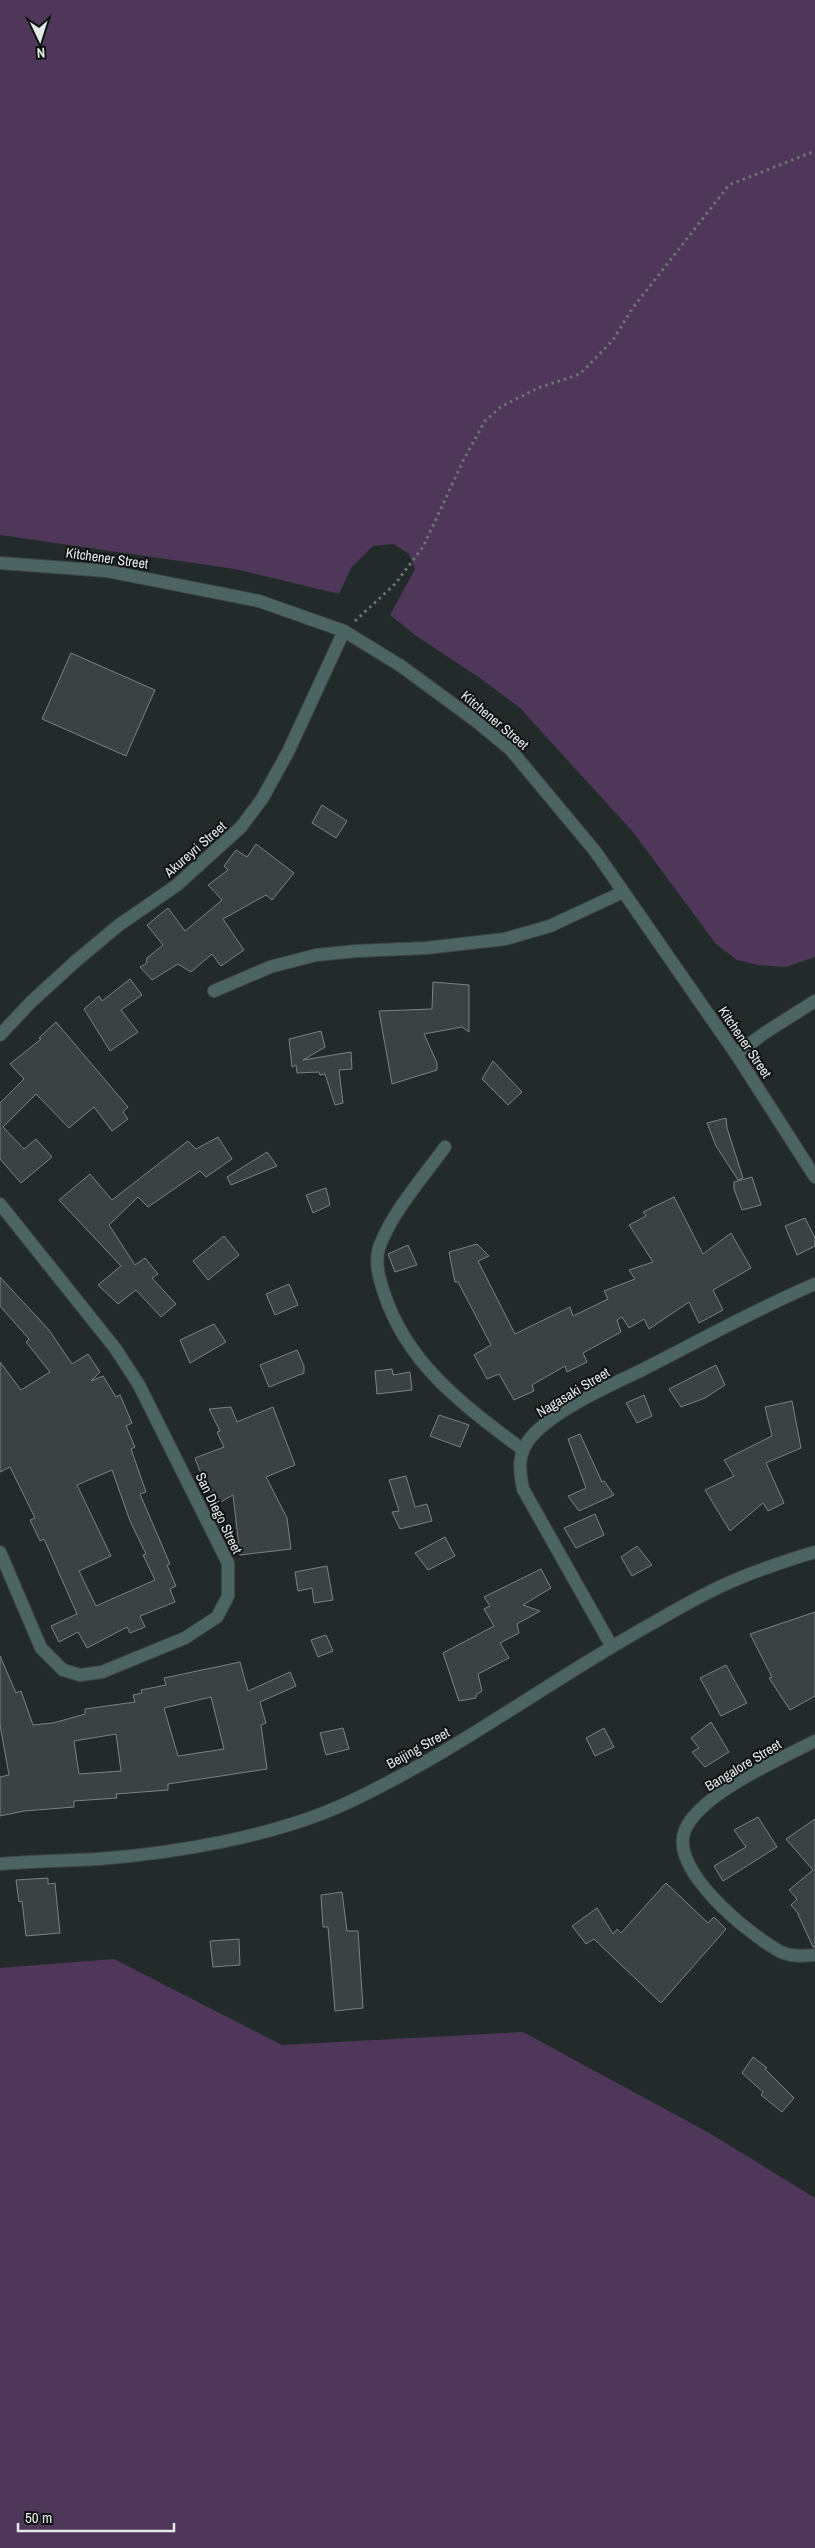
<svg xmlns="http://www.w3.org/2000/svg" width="815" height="2548" font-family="'Archivo Narrow',sans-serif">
<rect width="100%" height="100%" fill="#232b2a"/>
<g fill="#4f375a">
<polygon points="0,0 815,0 815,957 786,967 758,965 737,960 716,944 633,832 520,708 480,678 415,635 390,615 415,569 409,554 394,544 373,546 351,568 339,594 235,569 0,535"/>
<polygon points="114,1959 282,2045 523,2032 711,2134 815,2198 815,2548 0,2548 0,1968"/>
</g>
<g fill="#3b4342" stroke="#7a8282" fill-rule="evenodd">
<polygon points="71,653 155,690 126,756 42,719"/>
<polygon points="322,805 347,821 336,838 312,823"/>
<polygon points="256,844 294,873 272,900 266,895 223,919 244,950 221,966 212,954 191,972 178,964 152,980 140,967 146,964 147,958 163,945 147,925 168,908 185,931 222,900 208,885 228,870 224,866 236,850 247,857"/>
<polygon points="130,979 142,995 121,1010 138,1032 110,1051 84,1009 99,996 102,1001"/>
<polygon points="433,982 469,985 469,1032 462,1027 424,1034 437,1063 437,1070 392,1084 379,1011 432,1009"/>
<polygon points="56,1022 128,1107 123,1112 128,1119 112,1131 94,1107 69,1128 36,1094 3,1127 24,1149 36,1139 52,1157 21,1183 0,1159 0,1103 24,1079 10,1064 41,1039 39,1038"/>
<polygon points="321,1031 325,1047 303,1060 351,1052 352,1069 339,1070 343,1103 335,1105 325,1074 320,1075 319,1072 297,1073 296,1065 292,1067 289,1039"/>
<polygon points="493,1061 522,1092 508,1105 482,1079"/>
<polygon points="726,1118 727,1128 743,1178 738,1180 716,1146 707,1123"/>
<polygon points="218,1137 232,1159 206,1177 200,1171 148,1207 138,1197 109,1225 135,1265 145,1258 158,1274 152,1278 176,1304 161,1317 136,1290 118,1304 98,1285 121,1266 59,1200 90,1174 112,1200 188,1141 196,1149"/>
<polygon points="267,1152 277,1166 231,1185 227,1177"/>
<polygon points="752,1177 761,1205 742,1210 734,1189 734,1182"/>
<polygon points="326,1188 330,1205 313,1213 306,1195"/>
<polygon points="674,1197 703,1254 731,1233 751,1268 713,1290 723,1310 699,1323 689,1302 649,1329 644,1319 629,1328 622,1317 617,1320 621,1332 583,1353 587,1362 567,1372 565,1366 532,1385 534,1391 514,1400 499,1374 487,1379 474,1355 491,1345 458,1282 455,1282 449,1252 477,1244 489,1256 478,1261 515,1334 570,1307 573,1316 608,1299 604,1291 635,1279 629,1270 653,1262 629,1225 646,1216 643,1212"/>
<polygon points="805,1218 815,1238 815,1246 797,1255 785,1226"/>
<polygon points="224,1236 239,1255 208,1280 193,1261"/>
<polygon points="408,1245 417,1265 395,1272 388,1254"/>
<path d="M0 1277 49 1330 72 1364 88 1354 100 1372 91 1381 103 1376 116 1397 120 1395 132 1423 126 1426 135 1447 131 1449 146 1492 140 1494 170 1564 167 1565 176 1586 170 1589 175 1602 140 1616 145 1627 130 1633 127 1627 87 1648 78 1632 59 1642 51 1626 77 1614 44 1539 40 1541 30 1520 35 1518 10 1467 0 1472V1362L21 1390 50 1372 26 1342 29 1339 0 1306ZM112 1470 130 1521 146 1554 143 1555 155 1580 96 1606 79 1571 111 1556 77 1485Z"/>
<polygon points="289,1284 298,1305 275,1315 266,1294"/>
<polygon points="214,1324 226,1342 190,1363 180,1340"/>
<polygon points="297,1350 304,1366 304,1373 269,1387 260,1365"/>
<polygon points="716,1365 725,1385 705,1398 681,1407 669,1389"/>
<polygon points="392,1369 393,1375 410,1372 412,1390 377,1394 375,1371"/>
<polygon points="644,1395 652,1416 637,1423 626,1403"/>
<polygon points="792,1401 801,1448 766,1463 784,1503 768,1511 763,1503 730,1531 705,1490 734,1476 724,1460 772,1436 765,1407"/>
<polygon points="231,1407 237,1422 273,1407 295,1465 266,1477 287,1518 291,1549 240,1555 233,1495 217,1504 199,1469 195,1458 224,1447 217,1432 220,1431 209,1409"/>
<polygon points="439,1415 469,1425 460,1447 430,1436"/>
<polygon points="580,1434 602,1482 604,1481 614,1495 579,1511 568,1496 586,1488 568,1439"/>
<polygon points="406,1476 415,1507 427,1504 432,1521 400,1529 392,1512 399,1511 389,1480"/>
<polygon points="595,1514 604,1535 576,1548 564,1528"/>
<polygon points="445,1537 455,1556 428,1570 415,1553"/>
<polygon points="637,1546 652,1565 632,1576 621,1557"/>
<polygon points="327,1566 333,1600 314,1603 312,1588 298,1591 295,1572"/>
<polygon points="541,1569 551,1588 523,1605 540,1611 517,1624 519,1633 500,1643 509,1658 478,1674 482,1691 476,1695 476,1698 459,1701 443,1653 494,1626 484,1609 490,1606 484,1597"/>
<polygon points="815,1612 815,1696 790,1710 769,1678 772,1677 750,1634"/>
<polygon points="326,1635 333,1651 318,1657 311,1640"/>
<path d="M0 1656 16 1693 21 1691 33 1725 53 1723 85 1714V1709L135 1702 133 1695 142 1693 141 1690 166 1685 164 1678 240 1662 248 1691 290 1672 296 1686 260 1702 266 1723 261 1725 267 1769 168 1784V1790L116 1794 117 1798 74 1801V1807L24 1811 0 1816V1777L9 1775 0 1725ZM211 1697 224 1749 178 1756 164 1708ZM116 1734 121 1771 79 1774 74 1741Z"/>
<polygon points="726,1665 747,1703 721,1716 700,1678"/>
<polygon points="711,1722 729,1752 705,1767 692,1752 699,1748 691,1738"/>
<polygon points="343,1728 349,1749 326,1755 320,1733"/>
<polygon points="604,1728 614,1747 595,1756 586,1738"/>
<polygon points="758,1817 777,1847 723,1881 714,1866 746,1847 734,1830"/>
<polygon points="815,1819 815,1947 813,1947 797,1912 791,1905 797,1899 789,1890 813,1870 786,1839"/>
<polygon points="48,1878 48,1884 55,1883 60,1933 26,1936 22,1901 19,1902 16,1880"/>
<polygon points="666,1883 708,1923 714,1917 726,1929 661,2003 594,1939 586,1944 572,1926 597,1908 613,1934 617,1929 621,1933"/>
<polygon points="342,1892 347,1931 358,1931 363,2008 335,2011 328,1927 323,1927 321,1895"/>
<polygon points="239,1939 240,1965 213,1967 210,1941"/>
<polygon points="753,2057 767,2068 765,2069 794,2098 782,2112 761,2095 763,2092 742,2073"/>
</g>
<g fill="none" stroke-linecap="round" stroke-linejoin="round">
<g stroke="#3e4645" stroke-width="14">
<g id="minor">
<polyline points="0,563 107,571 259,601 344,631 401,666 476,721 510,749 595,851 736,1054 815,1177"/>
<polyline points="214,991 270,967 316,955 356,951 426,948 505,939 550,926 623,892"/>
<polyline points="0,1035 31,1002 77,960 119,925 177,885 241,827 262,799 288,752 344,631"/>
<polyline points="736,1054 766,1032 815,1001"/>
<path d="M445 1147C424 1176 393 1211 380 1245 374 1261 379 1278 384 1293 408 1366 465 1406 523 1450"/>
<polyline points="0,1204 115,1348 139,1385 228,1563 228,1596 217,1617 185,1638 102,1672 80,1675 63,1670 41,1648 0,1552"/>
<path d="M611 1645 523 1489C519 1469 517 1453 532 1436 556 1409 609 1386 642 1370 699 1341 756 1309 815 1284"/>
<path d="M815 1741C780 1759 700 1794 685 1830 668 1870 751 1936 781 1952 791 1957 804 1956 815 1955"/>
<path d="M0 1864C33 1861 65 1861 98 1859 177 1853 277 1836 349 1802 458 1751 554 1677 660 1619 684 1605 709 1591 735 1580 761 1569 788 1560 815 1552"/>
</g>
</g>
<polyline stroke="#6c7372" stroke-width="3" stroke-dasharray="2.5 4" stroke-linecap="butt" points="355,621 395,584 423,547 464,459 485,421 502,406 538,388 580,374 613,340 632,309 729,185 815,151"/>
<use href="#minor" stroke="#4c6563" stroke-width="12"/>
</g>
<g text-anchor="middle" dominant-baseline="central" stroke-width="4" stroke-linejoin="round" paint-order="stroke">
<g font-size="14" fill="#e4e9e8" stroke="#0f1212">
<text transform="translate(107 558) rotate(8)">Kitchener Street</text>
<text transform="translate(495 720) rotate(40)">Kitchener Street</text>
<text transform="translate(195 849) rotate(-41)">Akureyri Street</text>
<text transform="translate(745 1042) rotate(56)">Kitchener Street</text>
<text transform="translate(573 1392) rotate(-31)">Nagasaki Street</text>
<text transform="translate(219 1513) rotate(64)">San Diego Street</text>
<text transform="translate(418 1748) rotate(-29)">Beijing Street</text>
<text transform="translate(743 1765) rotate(-31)">Bangalore Street</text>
</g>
</g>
<g transform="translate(40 40) rotate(176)" stroke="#0f1212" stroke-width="4" paint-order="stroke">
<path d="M0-4L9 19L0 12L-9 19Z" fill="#e4e9e8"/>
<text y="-8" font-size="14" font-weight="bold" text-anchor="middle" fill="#e4e9e8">N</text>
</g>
<path d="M18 2523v8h156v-8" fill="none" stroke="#e4e9e8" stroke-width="2.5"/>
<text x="25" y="2523" font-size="15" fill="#e4e9e8" stroke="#0f1212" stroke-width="4" paint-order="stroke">50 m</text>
</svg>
